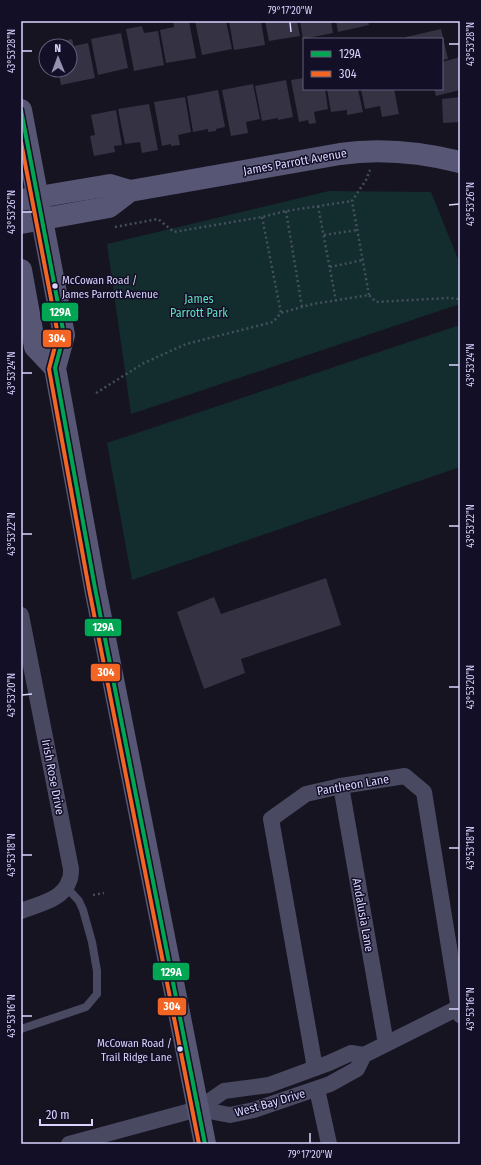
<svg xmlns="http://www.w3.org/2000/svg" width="481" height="1165" font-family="'Fira Sans Condensed',sans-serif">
<rect width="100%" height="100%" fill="#161421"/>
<g fill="#132c2d">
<polygon points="329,191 431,192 460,264 460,304 131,414 107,244"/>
<polygon points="460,325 460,467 132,580 107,443"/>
</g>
<g fill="#343243">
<polygon points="173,21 189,21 196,58 166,63 160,30 174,27"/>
<polygon points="195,21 226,21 232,49 202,55"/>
<polygon points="229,21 261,21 265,45 234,50"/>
<polygon points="265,21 297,21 300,36 269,41"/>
<polygon points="300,21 331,21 333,33 303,39"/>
<polygon points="336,21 368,21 369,25 338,32"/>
<polygon points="142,26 144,33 158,31 164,65 134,71 126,29"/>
<polygon points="441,29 448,59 442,60 442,39 406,39 406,37"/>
<polygon points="121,33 128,68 98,75 91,39"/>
<polygon points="72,39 74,46 88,43 95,78 61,85 58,70 70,70 70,46 53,46 53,43"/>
<polygon points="460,57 460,90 436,96 434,89 442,89 442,62"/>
<polygon points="304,78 304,89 325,89 328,109 314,112 316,123 309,124 308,120 299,122 291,80"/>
<polygon points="286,80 293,117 278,120 278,118 262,121 255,86"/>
<polygon points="253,84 260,119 246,122 248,133 231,136 222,90"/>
<polygon points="327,89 358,89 363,112 347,115 347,110 331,112"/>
<polygon points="361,89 394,89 399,114 382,117 380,106 365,109"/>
<polygon points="218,90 225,127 216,129 216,131 208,132 208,129 193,132 187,96"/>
<polygon points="185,97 191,132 178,135 180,145 171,146 171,144 162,146 154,102"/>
<polygon points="460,97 460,122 443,123 442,99"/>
<polygon points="149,104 158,150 142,153 140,142 125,144 118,109"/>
<polygon points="116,110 122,145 114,146 115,152 94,156 90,136 95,135 91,115"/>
<polygon points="326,578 341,625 241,659 245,673 204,689 177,612 214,597 221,614"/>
</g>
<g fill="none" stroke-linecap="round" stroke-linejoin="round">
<g stroke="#44505f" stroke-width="2.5" stroke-dasharray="2 3" stroke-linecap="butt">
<polyline points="318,206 336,301"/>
<polyline points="286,211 302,307"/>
<polyline points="262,217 281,313"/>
<polyline points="115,227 158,219 174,232 262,217 286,211 352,201"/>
<polyline points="324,235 358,230"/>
<polyline points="330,267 363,260"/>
<polyline points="369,295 352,201 366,180 370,170"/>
<polyline points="96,393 144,363 186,344 273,322 281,313 302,307 313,304 369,295 376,302 448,298 460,299"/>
<polyline points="93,895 104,893"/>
</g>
<polyline stroke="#4a4962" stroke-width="8" points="21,1029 86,1007 97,994 97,971 92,942 83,910 79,901 67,888"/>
<g stroke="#4a4962" stroke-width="16">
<path d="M21 615 71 869C71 873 71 878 69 881 63 900 38 904 21 911"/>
<polyline points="341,786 386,1044"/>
<polyline points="315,1068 271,819 306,794 341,786 405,776 424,792 460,1015"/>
<polyline points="317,1089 329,1144"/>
<polyline points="198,1109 230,1115 254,1110 330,1084 357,1069 364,1055 460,1007"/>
<polyline points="69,1144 198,1109 224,1091 269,1085 329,1063 351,1053 364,1055"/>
</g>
<g stroke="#575674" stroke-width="22">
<polyline points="21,110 64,335 55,368 95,588 205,1144"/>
<polyline points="21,200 110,185 130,191"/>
<path d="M21 223 109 207 130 191 340 154C381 148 420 152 460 162"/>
<polyline points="21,270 35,347 55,368"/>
</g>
<g stroke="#130f26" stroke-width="7">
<polyline id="bus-1" points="21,110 64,335 55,368 95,588 205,1144"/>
</g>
<g stroke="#130f26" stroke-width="7">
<polyline id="bus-2" points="21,142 58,335 49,369 89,589 199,1144"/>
</g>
<use href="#bus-1" stroke="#00a651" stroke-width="4"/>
<use href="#bus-2" stroke="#f26522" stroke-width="4"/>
</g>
<path fill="none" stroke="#d9d4ff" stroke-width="1.5" d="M290 22 291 32M449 44H459M22 51H32M449 205 459 204M22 212H32M449 365H459M22 373H32M449 526H459M22 534H32M449 687H459M22 695 32 694M449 848H459M22 855H32M449 1009H459M22 1016H32M310 1133V1143"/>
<g fill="#d9d4ff" stroke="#130f26" stroke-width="1.5">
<circle cx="55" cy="286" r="3.5"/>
<circle cx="180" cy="1049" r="3.5"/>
</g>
<g text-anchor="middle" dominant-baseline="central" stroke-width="3" stroke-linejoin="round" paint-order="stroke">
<g font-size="11" fill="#d9d4ff" stroke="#130f26" text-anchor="start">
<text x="62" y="280">McCowan Road /<tspan x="62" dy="14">James Parrott Avenue</tspan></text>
<text x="172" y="1043" text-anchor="end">McCowan Road /<tspan x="172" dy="14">Trail Ridge Lane</tspan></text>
</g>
<g font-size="12" fill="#d9d4ff" stroke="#130f26">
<text transform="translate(295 162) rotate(-10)">James Parrott Avenue</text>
<text transform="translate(53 777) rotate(79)">Irish Rose Drive</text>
<text transform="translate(353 785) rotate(-10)">Pantheon Lane</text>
<text transform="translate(363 915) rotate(80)">Andalusia Lane</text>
<text transform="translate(270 1103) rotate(-16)">West Bay Drive</text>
</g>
<g font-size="12" fill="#5fe0c0" stroke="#130f26">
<text x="199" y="299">James<tspan x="199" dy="14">Parrott Park</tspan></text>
</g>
</g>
<g stroke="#130f26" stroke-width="1.5">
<rect x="41" y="302" width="38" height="20" rx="4" fill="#00a651"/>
<rect x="42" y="329" width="30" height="19" rx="4" fill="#f26522"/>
<rect x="84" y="618" width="38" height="19" rx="4" fill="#00a651"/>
<rect x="90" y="663" width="31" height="19" rx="4" fill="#f26522"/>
<rect x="152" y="962" width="38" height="19" rx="4" fill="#00a651"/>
<rect x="157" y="997" width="30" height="19" rx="4" fill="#f26522"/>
</g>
<g font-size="11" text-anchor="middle" font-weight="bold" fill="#fff">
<text x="60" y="316">129A</text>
<text x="57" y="342">304</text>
<text x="103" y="631">129A</text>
<text x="106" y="676">304</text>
<text x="171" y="976">129A</text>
<text x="172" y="1010">304</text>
</g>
<rect width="481" height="1165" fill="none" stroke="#130f26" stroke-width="44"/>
<rect x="303" y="38" width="140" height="52" fill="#130f26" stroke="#625e7d"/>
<rect x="311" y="51" width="20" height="6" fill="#00a651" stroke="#625e7d"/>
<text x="339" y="58" font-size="12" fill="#d9d4ff">129A</text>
<rect x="311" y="71" width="20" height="6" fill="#f26522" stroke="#625e7d"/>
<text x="339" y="78" font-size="12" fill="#d9d4ff">304</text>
<g transform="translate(58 58) rotate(359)"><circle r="19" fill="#130f26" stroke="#625e7d"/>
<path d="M0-3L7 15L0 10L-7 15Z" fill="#9591b1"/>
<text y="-6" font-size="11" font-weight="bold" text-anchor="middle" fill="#d9d4ff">N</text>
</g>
<path d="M40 1119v6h52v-6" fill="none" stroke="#d9d4ff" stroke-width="2"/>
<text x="46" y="1119" font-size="12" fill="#d9d4ff" stroke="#130f26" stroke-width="3" paint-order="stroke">20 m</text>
<rect x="22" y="22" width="437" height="1121" fill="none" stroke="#d9d4ff" stroke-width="1.5"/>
<g font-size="10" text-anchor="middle" fill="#d9d4ff">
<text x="290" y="14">79°17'20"W</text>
<text transform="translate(470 44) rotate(-90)" y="4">43°53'28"N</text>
<text transform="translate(11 51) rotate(-90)" y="4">43°53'28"N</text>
<text transform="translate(470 204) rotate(-90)" y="4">43°53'26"N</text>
<text transform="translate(11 212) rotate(-90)" y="4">43°53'26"N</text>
<text transform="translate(470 365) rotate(-90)" y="4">43°53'24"N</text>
<text transform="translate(11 373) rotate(-90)" y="4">43°53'24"N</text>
<text transform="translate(470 526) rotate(-90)" y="4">43°53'22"N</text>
<text transform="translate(11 534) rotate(-90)" y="4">43°53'22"N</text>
<text transform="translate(470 687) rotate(-90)" y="4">43°53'20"N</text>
<text transform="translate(11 695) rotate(-90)" y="4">43°53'20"N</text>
<text transform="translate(470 848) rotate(-90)" y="4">43°53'18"N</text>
<text transform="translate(11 855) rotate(-90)" y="4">43°53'18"N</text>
<text transform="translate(470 1009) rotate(-90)" y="4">43°53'16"N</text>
<text transform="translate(11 1016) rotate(-90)" y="4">43°53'16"N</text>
<text x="310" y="1158">79°17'20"W</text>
</g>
</svg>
